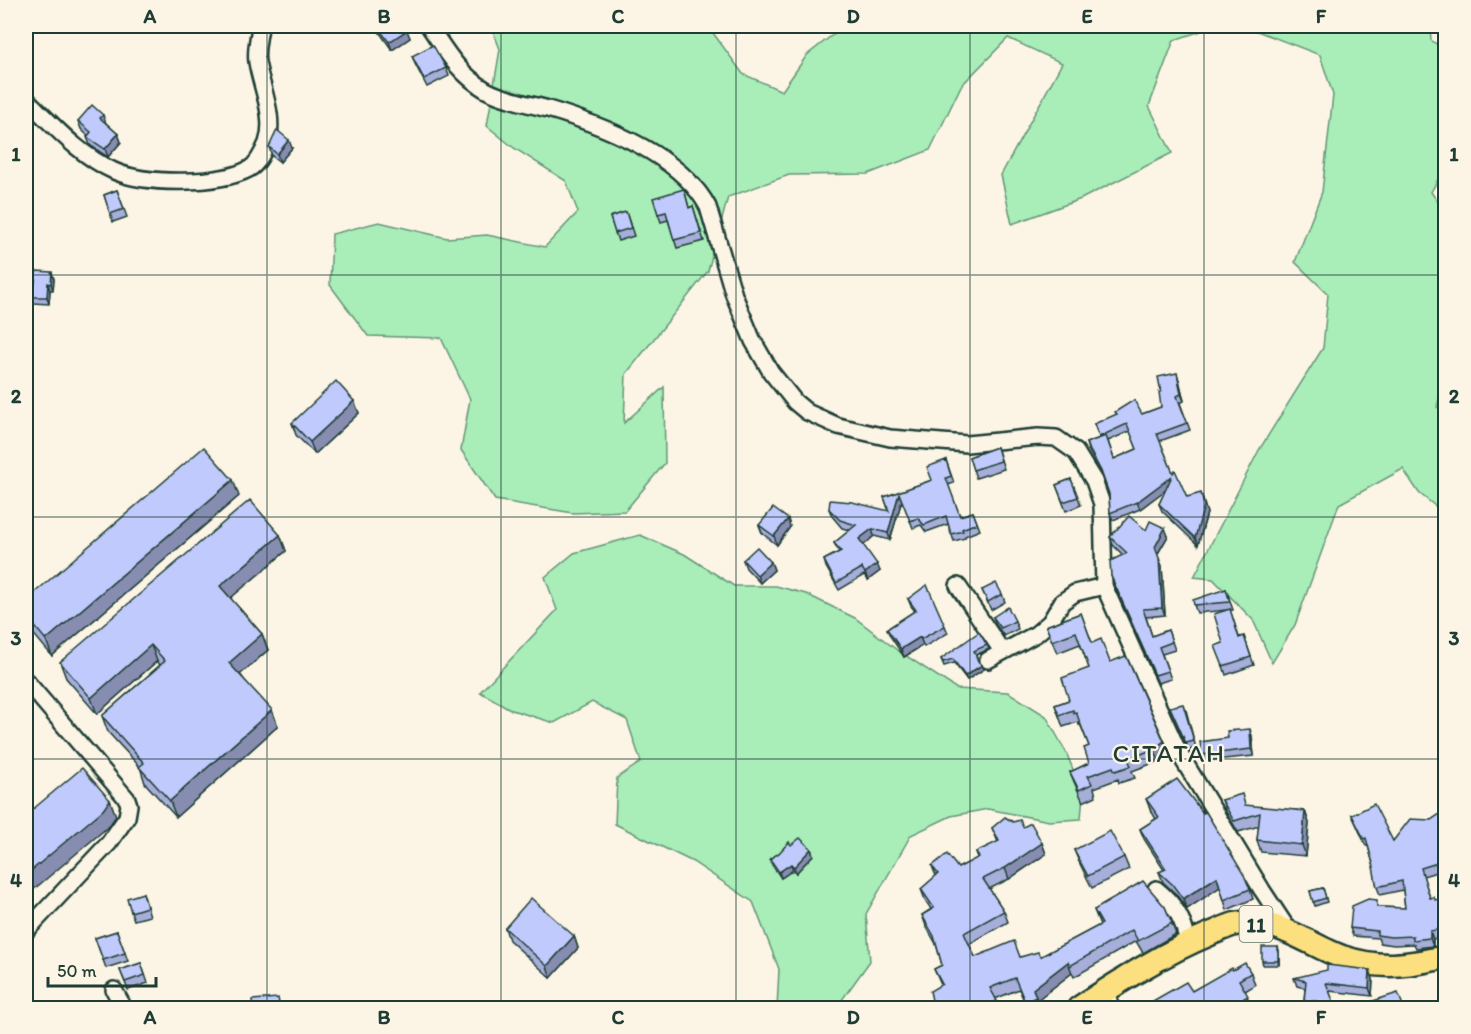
<svg xmlns="http://www.w3.org/2000/svg" width="1471" height="1034" font-family="Itim,sans-serif">
<rect width="100%" height="100%" fill="#fcf5e5"/>
<filter id="ink" filterUnits="userSpaceOnUse"><feTurbulence type="fractalNoise" baseFrequency=".0167" numOctaves="2"/><feDisplacementMap in="SourceGraphic" scale="12" xChannelSelector="R" yChannelSelector="G"/><feConvolveMatrix kernelMatrix="1 2 1 2 8 2 1 2 1" color-interpolation-filters="sRGB"/></filter>
<g filter="url(#ink)">
<g fill="#a9edb9" stroke="#649576" stroke-width="1.5">
<polygon points="491,26 708,26 743,74 782,91 807,55 844,26 1216,26 1174,40 1149,106 1172,153 1081,199 1012,224 1001,175 1062,63 1008,38 961,86 930,150 868,174 789,175 728,197 708,271 626,374 624,423 664,387 665,463 625,511 573,513 495,500 461,450 470,399 441,338 368,336 330,285 332,234 379,222 447,238 487,235 545,247 578,212 566,181 514,148 487,126 500,49"/>
<polygon points="1244,26 1430,26 1431,40 1446,51 1445,167 1431,192 1446,213 1446,371 1437,407 1445,413 1445,514 1419,493 1403,469 1339,504 1295,625 1272,663 1253,620 1213,579 1194,577 1259,450 1323,348 1328,294 1295,262 1322,192 1333,95 1320,55"/>
<polygon points="640,535 684,554 734,586 776,586 806,594 855,618 897,650 957,689 1008,692 1046,716 1066,752 1083,794 1081,819 1049,821 988,809 951,816 911,835 866,914 870,961 839,1004 834,1008 777,1008 779,969 753,902 693,862 615,824 617,778 641,762 627,720 592,702 554,723 512,710 480,692 557,610 545,577 574,553"/>
</g>
<g fill="none" stroke-linecap="round" stroke-linejoin="round">
<g stroke="#1f3d34" stroke-width="20">
<g id="minor">
<path d="M429 26C447 52 457 72 486 90 502 99 529 104 548 109 602 125 680 154 708 207L734 295 753 341 771 372 795 402 807 412 838 426 890 438 967 444 1038 437 1056 438 1076 452 1094 481 1102 504 1104 586 1179 753 1262 890 1289 931"/>
<path d="M26 99C52 124 80 156 114 171 145 185 219 185 249 169 258 164 263 152 267 143 276 117 261 87 257 62 255 50 259 37 260 26"/>
<polyline points="958,586 1002,651"/>
<polyline points="988,660 1036,634 1050,622 1062,602 1075,593 1104,586"/>
<polyline points="26,681 127,799 129,805 127,817 109,843 26,931"/>
<path d="M1156 889C1175 904 1184 920 1188 944"/>
<polyline points="114,990 124,1008"/>
<polyline points="1106,990 1111,1008"/>
</g>
</g>
<g stroke="#1f3d34" stroke-width="27">
<path id="highway" d="M1079 1008C1120 981 1164 953 1210 934 1218 931 1227 926 1235 924 1275 916 1307 944 1342 957 1381 970 1407 965 1446 957"/>
</g>
<use href="#minor" stroke="#fcf5e5" stroke-width="15"/>
<use href="#highway" stroke="#fce080" stroke-width="22"/>
</g>
<g fill="#a6aed9" stroke="#1f3d34" stroke-width="1.5" fill-rule="evenodd">
<polygon points="375,26 404,26 410,38 392,50"/>
<polygon points="412,56 446,68 449,76 427,87 415,64"/>
<polygon points="103,115 106,123 118,134 121,142 108,157 90,145 87,137 88,136 81,129 78,121"/>
<polygon points="269,147 292,148 280,162 272,156"/>
<polygon points="684,189 689,208 693,206 704,241 677,248 668,220 661,222 658,214"/>
<polygon points="117,190 127,217 113,222 104,195"/>
<polygon points="626,212 634,236 618,241 610,217"/>
<polygon points="54,279 53,290 50,290 49,304 32,303 32,309 26,309 26,286 32,286 35,284"/>
<path d="M1179 380 1184 401 1180 403 1190 430 1160 441 1173 473 1187 497 1207 513 1198 545 1162 511 1159 504 1166 489 1140 509 1113 520 1110 513 1109 494 1103 477 1088 450 1086 443 1100 438 1094 424 1142 414 1161 407V392ZM1130 431 1137 449 1114 459 1108 441Z"/>
<polygon points="354,401 359,413 315,454 296,435 292,423"/>
<polygon points="997,447 1004,469 976,478 969,457"/>
<polygon points="946,460 954,483 948,485 960,516 973,512 980,530 965,536 965,538 954,541 948,524 926,532 921,525 913,528 902,500 890,540 874,536 863,545 880,571 868,580 864,575 839,590 826,567 824,560 839,552 834,543 850,530 842,528 832,516 829,509 889,511 884,497 932,480"/>
<polygon points="1071,479 1081,505 1066,511 1056,485"/>
<polygon points="239,496 52,656 26,625 26,600"/>
<polygon points="788,519 790,527 777,545 762,533 759,525"/>
<polygon points="1146,530 1168,536 1157,555 1162,566 1165,615 1146,617 1152,636 1168,630 1175,650 1162,654 1171,679 1158,683 1111,576 1123,555 1113,545 1110,537"/>
<polygon points="280,535 286,551 230,598 262,634 268,650 240,674 278,726 176,817 145,783 140,767 108,732 102,716 160,665 157,661 97,714 66,678 60,662"/>
<polygon points="743,560 771,562 774,570 760,583 746,568"/>
<polygon points="1226,589 1233,610 1230,610 1239,637 1244,636 1254,665 1226,675 1223,666 1226,610 1197,613 1194,605"/>
<polygon points="982,590 1002,594 1005,602 991,610"/>
<polygon points="908,599 945,626 948,633 924,647 923,645 904,657 890,636 887,629 915,611 911,606"/>
<polygon points="1081,613 1092,643 1110,662 1164,741 1168,753 1159,761 1132,771 1135,778 1119,783 1118,779 1094,788 1096,796 1083,802 1075,784 1070,772 1089,763 1089,746 1080,724 1079,725 1078,722 1063,727 1055,705 1069,700 1089,668 1080,644 1057,653 1046,626"/>
<polygon points="993,617 1015,621 1018,629 1004,636 996,625"/>
<polygon points="987,645 989,649 976,655 978,661 982,665 984,669 967,680 954,663 944,666 941,659"/>
<polygon points="1170,707 1186,710 1196,748 1189,750"/>
<polygon points="1252,736 1254,756 1204,761 1202,755"/>
<polygon points="1146,799 1250,889 1253,899 1227,910 1220,887 1187,909 1176,894 1163,882 1159,872 1164,870 1144,839 1140,829 1156,819 1150,809"/>
<polygon points="1222,800 1246,806 1305,811 1309,823 1306,856 1261,852 1257,840 1259,826 1238,832 1226,812"/>
<polygon points="1446,810 1446,866 1440,871 1423,876 1430,898 1435,900 1446,898 1446,936 1433,939 1433,946 1416,948 1414,944 1394,945 1380,943 1378,938 1353,936 1350,928 1380,907 1405,908 1403,890 1380,895 1377,887 1374,867 1368,846 1366,846 1352,815 1393,841 1431,820"/>
<polygon points="1013,822 1023,827 1042,843 1046,854 1009,879 989,889 1004,911 1008,922 969,944 975,957 1040,957 1100,925 1094,910 1165,907 1176,934 1143,953 1136,941 1074,977 1072,973 1037,1000 1040,1008 1027,1008 1019,989 995,999 999,1008 923,1008 933,1005 941,985 934,969 942,965 936,944 926,926 922,915 931,909 925,900 921,889 936,876 932,866 958,868 978,858 976,852 998,842 992,828"/>
<polygon points="791,845 811,849 813,855 796,873 793,870 781,878 772,865 770,859"/>
<polygon points="1074,850 1124,857 1129,869 1092,888 1079,862"/>
<polygon points="1323,888 1327,902 1315,906 1310,891"/>
<polygon points="143,893 150,916 134,920 131,912"/>
<polygon points="505,928 574,936 578,948 551,978 509,940"/>
<polygon points="117,931 128,961 106,968 95,938"/>
<polygon points="1278,947 1279,951 1279,965 1263,965 1262,961"/>
<polygon points="141,963 148,983 128,990 120,970"/>
<polygon points="1233,970 1251,973 1255,985 1245,991 1252,1008 1154,1008 1151,1002 1192,991"/>
<polygon points="1294,978 1373,979 1372,996 1329,991 1336,1008 1307,1008 1304,1001 1305,988 1297,986"/>
</g>
<g fill="#878db0" stroke="#1f3d34" stroke-width="1.5">
<polygon points="407,30 410,38 392,50 389,42"/>
<polygon points="118,134 121,142 108,157 105,149"/>
<polygon points="289,140 292,148 280,162 277,154"/>
<polygon points="52,272 54,279 53,290 51,284"/>
<polygon points="48,283 50,290 49,304 47,297"/>
<polygon points="1177,373 1179,380 1184,401 1181,394"/>
<polygon points="354,401 359,413 315,454 310,442"/>
<polygon points="1172,476 1175,483 1140,509 1137,502"/>
<polygon points="233,480 239,496 52,656 46,640"/>
<polygon points="899,493 902,500 890,540 888,533"/>
<polygon points="1201,493 1207,513 1198,545 1195,538"/>
<polygon points="788,519 790,527 777,545 774,536"/>
<polygon points="1165,528 1168,536 1157,555 1155,547"/>
<polygon points="872,529 874,536 862,547 859,539"/>
<polygon points="280,535 286,551 226,602 220,586"/>
<polygon points="1159,558 1162,566 1165,615 1162,608"/>
<polygon points="771,562 774,570 760,583 757,575"/>
<polygon points="877,564 880,571 868,580 865,573"/>
<polygon points="262,634 268,650 235,679 229,663"/>
<polygon points="920,637 923,645 904,657 901,649"/>
<polygon points="151,645 157,661 97,714 91,698"/>
<polygon points="982,665 984,669 967,680 965,676"/>
<polygon points="272,710 278,726 176,817 170,801"/>
<polygon points="1250,729 1252,736 1254,756 1251,749"/>
<polygon points="1164,741 1168,753 1159,761 1154,749"/>
<polygon points="110,800 116,816 109,826 26,896 26,875"/>
<polygon points="1305,811 1309,823 1306,856 1302,845"/>
<polygon points="1042,843 1046,854 1009,879 1005,868"/>
<polygon points="811,849 813,855 796,873 794,867"/>
<polygon points="1446,855 1446,866 1440,871 1437,863"/>
<polygon points="791,864 793,870 781,878 779,872"/>
<polygon points="1217,877 1220,887 1187,909 1183,899"/>
<polygon points="1430,931 1433,939 1433,946 1430,938"/>
<polygon points="574,936 578,948 551,978 547,966"/>
<polygon points="1278,947 1279,951 1279,965 1278,961"/>
<polygon points="1068,962 1072,973 1037,1000 1033,989"/>
<polygon points="1370,970 1373,979 1372,996 1369,988"/>
</g>
<g fill="#c1cafc" stroke="#1f3d34" stroke-width="1.5">
<polygon points="377,26 404,26 407,30 389,42"/>
<polygon points="433,45 446,68 424,79 412,56"/>
<polygon points="92,105 103,115 100,118 118,134 105,149 87,137 91,132 78,121"/>
<polygon points="277,130 289,140 277,154 269,147"/>
<polygon points="684,189 689,208 693,206 701,233 674,240 666,212 658,214 653,198"/>
<polygon points="117,190 124,209 110,214 104,195"/>
<polygon points="626,212 631,228 615,233 610,217"/>
<polygon points="36,271 52,272 51,284 48,283 47,297 29,297 29,302 26,303 26,286 32,286 32,283 35,284"/>
<polygon points="1177,373 1181,394 1177,396 1187,423 1157,434 1173,473 1175,470 1187,497 1201,493 1204,506 1195,538 1159,504 1172,476 1137,502 1110,513 1109,494 1101,471 1086,443 1106,436 1114,459 1137,449 1127,424 1099,437 1094,424 1117,414 1115,412 1134,400 1142,414 1161,407 1159,392 1161,392 1158,377"/>
<polygon points="336,381 354,401 310,442 292,423"/>
<polygon points="204,447 233,480 46,640 26,616 26,600"/>
<polygon points="997,447 1001,461 973,470 969,457"/>
<polygon points="946,460 951,476 946,478 960,516 973,512 977,523 962,529 963,531 951,534 946,516 924,525 918,518 910,521 899,493 888,533 872,529 859,539 877,564 865,573 862,568 836,583 824,560 841,551 834,543 856,525 840,520 829,509 830,500 852,502 889,511 884,497 932,480 927,467"/>
<polygon points="1071,479 1078,497 1063,502 1056,485"/>
<polygon points="250,500 280,535 220,586 262,634 229,663 272,710 170,801 139,767 144,763 102,716 165,661 151,645 91,698 60,662"/>
<polygon points="773,508 788,519 774,536 759,525"/>
<polygon points="1129,516 1146,530 1150,521 1165,528 1155,547 1159,558 1162,608 1143,609 1152,636 1168,630 1172,642 1159,647 1168,671 1155,675 1111,576 1110,561 1127,553 1110,537"/>
<polygon points="757,547 771,562 757,575 743,560"/>
<polygon points="996,583 1002,594 988,602 982,590"/>
<polygon points="927,585 945,626 921,639 920,637 901,649 887,629 916,610 908,599"/>
<polygon points="1226,589 1230,602 1194,605 1193,600"/>
<polygon points="1008,607 1015,621 1001,628 993,617"/>
<polygon points="1230,609 1239,638 1244,636 1251,657 1223,666 1215,646 1223,643 1214,614"/>
<polygon points="1081,613 1092,643 1101,639 1110,662 1126,656 1164,741 1154,749 1128,759 1131,766 1115,771 1113,767 1088,776 1092,784 1079,790 1070,772 1089,763 1084,748 1089,746 1076,712 1074,713 1073,710 1059,715 1055,705 1069,700 1062,678 1089,668 1076,632 1052,641 1046,626"/>
<polygon points="979,632 987,645 974,651 978,661 982,665 965,676 953,659 943,662 941,659"/>
<polygon points="1183,704 1194,741 1186,743 1170,707"/>
<polygon points="1250,729 1251,749 1202,755 1200,742 1228,738 1227,731"/>
<polygon points="82,768 110,800 103,810 26,875 26,815"/>
<polygon points="1177,779 1203,813 1206,812 1244,875 1250,889 1224,900 1217,877 1183,899 1172,884 1159,872 1166,869 1140,829 1159,817 1146,799"/>
<polygon points="1242,794 1245,805 1305,811 1302,845 1257,840 1260,813 1234,821 1222,800"/>
<polygon points="1374,804 1393,841 1410,819 1431,820 1446,810 1446,855 1437,863 1421,868 1430,898 1434,897 1435,900 1446,898 1446,928 1430,931 1430,938 1413,940 1413,936 1391,937 1377,935 1377,931 1350,928 1352,906 1368,899 1377,900 1377,907 1405,908 1402,881 1377,887 1373,867 1374,867 1366,838 1364,839 1352,815"/>
<polygon points="1005,817 1013,822 1020,820 1023,827 1031,823 1042,843 1005,868 983,879 1004,911 964,933 975,957 1014,941 1020,957 1038,952 1040,957 1102,924 1094,910 1143,881 1165,907 1172,923 1138,941 1132,930 1070,966 1068,962 1033,989 1036,997 1025,1002 1015,978 990,988 997,1001 990,1004 992,1008 923,1008 933,1005 930,991 942,984 934,969 942,965 934,936 922,915 934,908 921,889 938,874 932,866 947,854 958,868 979,857 976,852 999,841 992,828"/>
<polygon points="1110,831 1124,857 1088,876 1074,850"/>
<polygon points="800,838 811,849 794,867 791,864 779,872 770,859 779,853 789,842 791,845"/>
<polygon points="1323,888 1326,898 1313,902 1310,891"/>
<polygon points="143,893 147,907 131,912 127,898"/>
<polygon points="531,898 574,936 547,966 505,928"/>
<polygon points="117,931 125,953 103,960 95,938"/>
<rect x="1262" y="947" width="16" height="14"/>
<polygon points="141,963 145,975 125,982 120,970"/>
<polygon points="1245,963 1251,973 1239,980 1248,996 1226,1008 1210,1008 1207,1004 1199,1008 1155,1008 1151,1002 1186,982 1192,991 1232,968 1233,970"/>
<polygon points="1327,965 1370,970 1369,988 1326,983 1336,1008 1319,1008 1317,1001 1304,1001 1306,981 1294,978 1327,970"/>
<polygon points="1398,993 1404,1008 1351,1008"/>
<polygon points="278,998 280,1008 253,1008 252,1000"/>
<polygon points="851,1002 853,1008 830,1008 830,1006"/>
<polygon points="1446,1004 1446,1008 1436,1008"/>
</g>
</g>
<path fill="none" stroke="#1f3d34" stroke-width="1.5" stroke-opacity="0.55" d="M267 26V1008M501 26V1008M736 26V1008M970 26V1008M1204 26V1008M26 275H1446M26 517H1446M26 759H1446"/>
<g text-anchor="middle" dominant-baseline="central" stroke-width="4.5" stroke-linejoin="round" paint-order="stroke">
<rect fill="#fcf5e5" stroke="#617469" stroke-width="1.5" x="1239.5" y="906" width="33" height="36" rx="4.5"/>
<g font-size="21" font-weight="bold" fill="#1f3d34">
<text x="1256" y="924">11</text>
</g>
<g font-size="26" letter-spacing="1.5" fill="#1f3d34" stroke="#fcf5e5">
<text x="1169" y="753">CITATAH</text>
</g>
</g>
<rect width="1471" height="1034" fill="none" stroke="#fcf5e5" stroke-width="66"/>
<path d="M48 977v9h108v-9" fill="none" stroke="#1f3d34" stroke-width="3"/>
<text x="57" y="977" font-size="18" fill="#1f3d34" stroke="#fcf5e5" stroke-width="4.5" paint-order="stroke">50 m</text>
<rect x="33" y="33" width="1405" height="968" fill="none" stroke="#1f3d34" stroke-width="2"/>
<g font-size="20" text-anchor="middle" font-weight="bold" fill="#1f3d34">
<text x="150" y="23">A</text>
<text x="384" y="23">B</text>
<text x="618" y="23">C</text>
<text x="853" y="23">D</text>
<text x="1087" y="23">E</text>
<text x="1321" y="23">F</text>
<text x="16" y="161">1</text>
<text x="1454" y="161">1</text>
<text x="16" y="403">2</text>
<text x="1454" y="403">2</text>
<text x="16" y="645">3</text>
<text x="1454" y="645">3</text>
<text x="16" y="887">4</text>
<text x="1454" y="887">4</text>
<text x="150" y="1024">A</text>
<text x="384" y="1024">B</text>
<text x="618" y="1024">C</text>
<text x="853" y="1024">D</text>
<text x="1087" y="1024">E</text>
<text x="1321" y="1024">F</text>
</g>
</svg>
